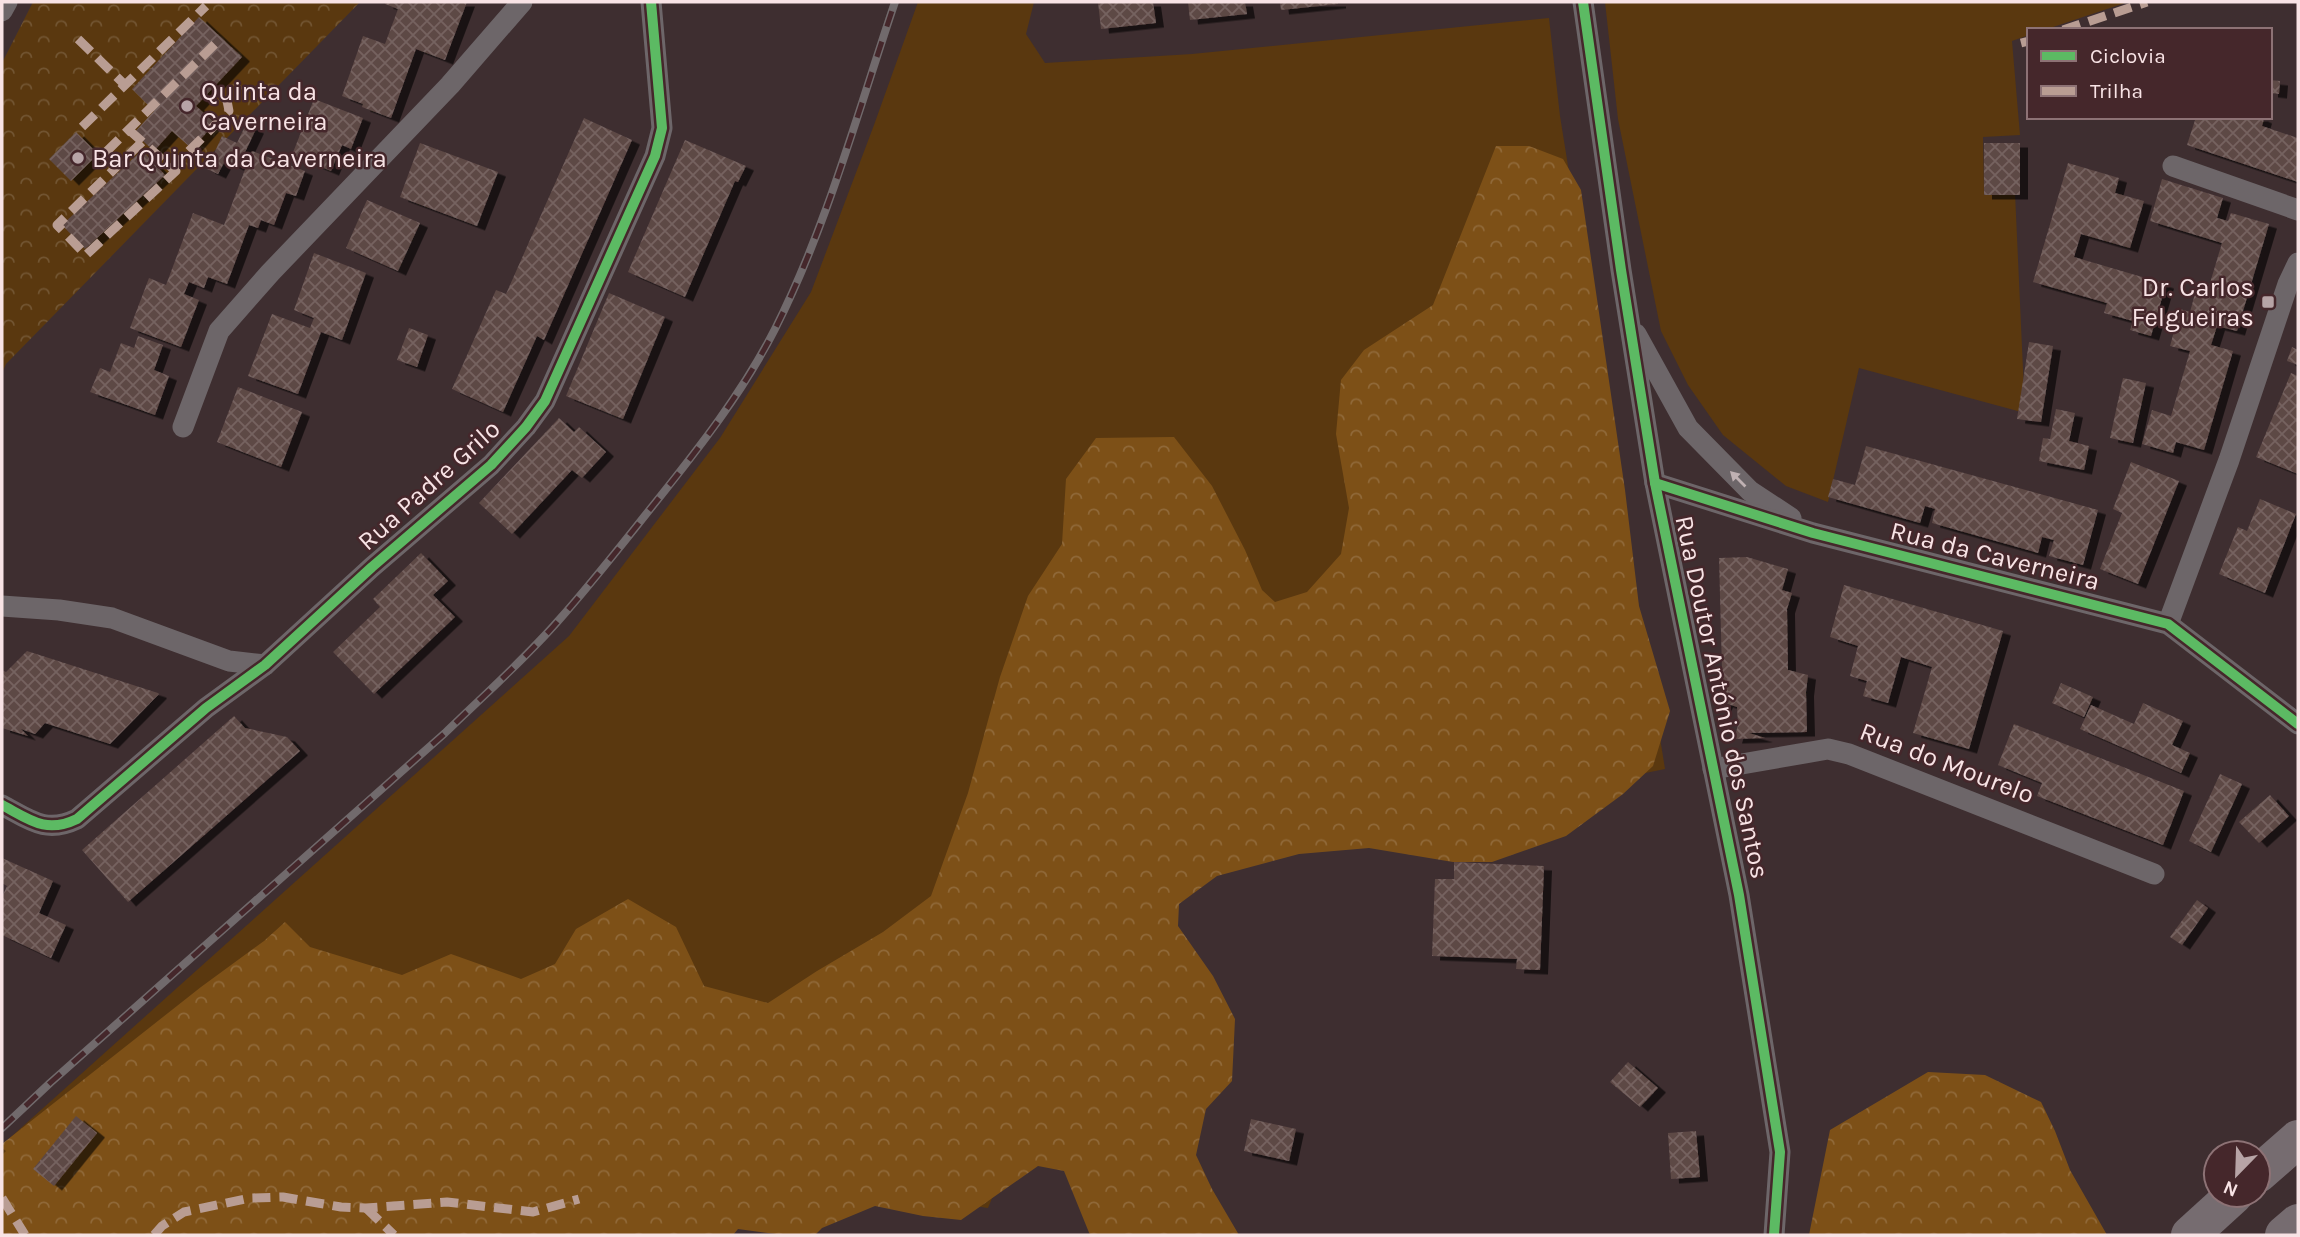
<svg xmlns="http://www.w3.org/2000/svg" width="2300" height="1237" font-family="Karla,sans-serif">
<defs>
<pattern id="forest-crowns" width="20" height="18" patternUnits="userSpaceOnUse" patternTransform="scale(1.75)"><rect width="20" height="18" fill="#7d5017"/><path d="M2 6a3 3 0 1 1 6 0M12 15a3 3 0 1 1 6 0" fill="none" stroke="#906939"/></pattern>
<pattern id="park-crowns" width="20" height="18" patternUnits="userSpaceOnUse" patternTransform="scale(1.75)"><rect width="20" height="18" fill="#5a380f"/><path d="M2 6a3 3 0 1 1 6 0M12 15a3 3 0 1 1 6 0" fill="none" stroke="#725532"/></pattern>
<pattern id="building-cross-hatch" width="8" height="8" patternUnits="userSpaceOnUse" patternTransform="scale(1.75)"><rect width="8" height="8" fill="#5d4845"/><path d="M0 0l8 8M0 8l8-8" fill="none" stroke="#756260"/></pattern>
<filter id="shadow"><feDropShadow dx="8" dy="4.5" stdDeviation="0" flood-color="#0009"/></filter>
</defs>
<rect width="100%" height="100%" fill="#3e2e30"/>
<g fill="#5a380f">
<polygon points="918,2 1034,2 1026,34 1045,63 1192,54 1549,18 1560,116 1665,769 1401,823 1190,871 1109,915 988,1208 722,1170 2,1235 2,1145 569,636 720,438 811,292 874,125"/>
<polygon points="1605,2 2128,2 2044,30 2029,30 2029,35 2012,41 2020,135 1983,137 1984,195 2015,193 2025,413 1859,368 1828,502 1786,486 1723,435 1688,385 1661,331 1618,119"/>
</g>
<g fill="url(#forest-crowns)">
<polygon points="1496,146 1529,146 1563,159 1581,190 1625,490 1639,606 1670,711 1653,766 1623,794 1566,836 1492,862 1453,862 1369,848 1299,854 1217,876 1179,904 1178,926 1213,976 1235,1019 1232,1081 1206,1109 1196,1155 1212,1189 1239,1235 1090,1235 1064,1171 1038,1166 961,1220 923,1216 875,1206 822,1228 815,1235 784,1235 738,1229 733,1235 2,1235 2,1155 6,1151 2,1148 2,1144 201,987 264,941 285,922 310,947 402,975 451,954 521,979 555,964 576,929 628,899 676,927 704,986 768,1003 817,971 883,932 931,896 968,793 1000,677 1028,596 1062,544 1066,479 1096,438 1174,437 1212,486 1245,550 1262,590 1275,602 1307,592 1341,554 1349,508 1336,434 1341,380 1364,350 1433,305"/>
<polygon points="1928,1072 1985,1075 2041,1102 2055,1131 2070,1170 2107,1235 1809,1235 1830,1130"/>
</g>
<polygon fill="url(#park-crowns)" points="33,2 360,2 6,364 2,373 2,63"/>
<g fill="url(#building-cross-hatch)" filter="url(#shadow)">
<polygon points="386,2 467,2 445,60 416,49 391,118 362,107 363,104 342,96 363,36 385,44 398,9 385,4"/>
<polygon points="1098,2 1153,2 1156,23 1101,29"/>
<polygon points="1188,2 1245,2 1247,14 1190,20"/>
<polygon points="1280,2 1338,2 1338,4 1281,10"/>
<polygon points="199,17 242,57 196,106 215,123 192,149 172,131 154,151 134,133 154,111 132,89"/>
<polygon points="2270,80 2280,81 2279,94 2270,93"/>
<polygon points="314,99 363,118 351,149 342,145 331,171 292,155"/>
<polygon points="2196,117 2260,117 2264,119 2262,126 2298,138 2298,182 2187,145"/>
<polygon points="584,118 632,140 544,340 537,336 503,412 452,389 496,290 506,294"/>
<polygon points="246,124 256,129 238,167 225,161 218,174 207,169 222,136 237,143"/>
<polygon points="76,132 98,154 71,181 49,159"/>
<polygon points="685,140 746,166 738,182 735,181 685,297 628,272"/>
<polygon points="420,143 498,172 477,226 400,197"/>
<rect x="1984" y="143" width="36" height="52"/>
<polygon points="142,150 165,175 85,249 62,225"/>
<polygon points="252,151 305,171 296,196 286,193 274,225 261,220 258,228 249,225 227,284 208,277 204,288 189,282 184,294 199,300 181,347 130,328 149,278 166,285 193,213 224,225"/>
<polygon points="2068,163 2119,178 2115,193 2144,201 2130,248 2081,234 2074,257 2166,284 2151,336 2130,330 2133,321 2104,313 2107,303 2033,282"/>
<polygon points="2162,179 2223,198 2217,218 2228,221 2231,213 2269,224 2237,331 2217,326 2211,345 2233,351 2204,450 2176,442 2173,453 2142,444 2152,410 2171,416 2190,351 2170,346 2180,309 2190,312 2196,290 2207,293 2222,243 2150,221"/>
<polygon points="367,200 420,223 398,271 346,248"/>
<polygon points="314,253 366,273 342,340 321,332 298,394 248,376 272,314 310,328 314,318 294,310"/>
<polygon points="609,293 665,317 623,419 566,396"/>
<polygon points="409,328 428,335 417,367 397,360"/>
<polygon points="138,336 163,345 154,370 169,376 155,415 90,392 100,368 110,372 121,343 134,348"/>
<polygon points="2029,342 2053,346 2041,422 2017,419"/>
<polygon points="2292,347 2298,350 2298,365 2287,361"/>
<polygon points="2291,373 2298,376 2298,474 2256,457"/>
<polygon points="2123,378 2146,383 2133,443 2110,438"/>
<polygon points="238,387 302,412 281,467 217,442"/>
<polygon points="2056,409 2075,413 2069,441 2089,446 2084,470 2039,461 2043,438 2050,439"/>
<polygon points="559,418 574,432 579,427 606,452 582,478 572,470 512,534 479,503"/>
<polygon points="1866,446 2098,510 2083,565 2049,556 2054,540 2042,537 2038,553 1932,523 1935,509 1925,506 1920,523 1828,497 1833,479 1855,485"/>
<polygon points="2131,462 2179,481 2138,584 2100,569 2122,513 2113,509"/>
<polygon points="2260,499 2296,514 2265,593 2219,574 2238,527 2247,531"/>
<polygon points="421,553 448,581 433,595 455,617 374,694 333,652 380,607 373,599"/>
<polygon points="1747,557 1788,569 1782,590 1792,593 1787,609 1788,670 1808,675 1806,692 1807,732 1749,733 1765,738 1734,739 1738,725 1737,707 1725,703 1723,708 1719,558"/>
<polygon points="1844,585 2003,631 1969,749 1913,733 1932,667 1901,657 1888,703 1863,696 1867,681 1850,676 1858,646 1830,637"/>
<polygon points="27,651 158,693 159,694 110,744 45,723 35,734 21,729 28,736 2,728 2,670 6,672"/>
<polygon points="2061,683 2093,697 2084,717 2052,703"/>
<polygon points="2143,703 2183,721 2172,745 2190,753 2181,773 2080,729 2091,705 2134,724"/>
<polygon points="234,716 245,728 287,737 300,751 128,902 82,850"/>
<polygon points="2014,724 2184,791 2163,845 2037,796 2042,783 1998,765"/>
<polygon points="2220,774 2242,784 2211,852 2189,841"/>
<polygon points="2270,795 2289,816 2259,843 2239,822"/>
<polygon points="2,858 53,881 39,913 66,925 51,958 2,935 2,897 7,886 2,883"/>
<polygon points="1454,862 1544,866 1540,970 1516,969 1517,959 1432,956 1435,879 1454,879"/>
<polygon points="2197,900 2208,908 2182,945 2170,937"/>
<polygon points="1628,1062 1658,1088 1640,1107 1610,1082"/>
<polygon points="76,1116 97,1133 54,1186 33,1169"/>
<polygon points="1251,1119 1296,1129 1289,1161 1244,1151"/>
<polygon points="1696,1131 1700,1177 1671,1179 1668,1133"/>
</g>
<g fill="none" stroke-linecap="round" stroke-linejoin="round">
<g stroke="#6d6669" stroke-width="21">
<polyline points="1583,2 1621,270 1655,483 1739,895 1780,1152 1774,1235"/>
<polyline points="2,11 7,2"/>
<polyline points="2173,166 2298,210"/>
<polyline points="1636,334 1688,428 1750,491 1791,518"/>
<polyline points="183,427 219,331 270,273 450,85 522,2"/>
<polyline points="1655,483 1813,533 2168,624 2298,724"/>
<polyline points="2,606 59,610 112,618 229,661 265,665"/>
<polyline points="2168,624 2229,460 2288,284 2298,263"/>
<polyline points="1713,769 1828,749 1849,754 2154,874"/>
<path d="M2 805C30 820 46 834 77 819L206 708 265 665 372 567 491 465 526 427 545 401 655 156 662 128 651 2"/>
</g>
<g stroke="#766c70" stroke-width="38">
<polyline points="2258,1174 2298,1139"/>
<polyline points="2190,1235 2234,1195"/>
<polyline points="2284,1235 2298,1223"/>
</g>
<g stroke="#716a6c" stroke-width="8">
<path id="rail" d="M2 1128 50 1083 445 733C483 696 523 661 558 621 592 583 623 543 655 503 699 448 743 392 775 329 827 226 858 111 895 2"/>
</g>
<use href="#rail" stroke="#45272b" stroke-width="5" stroke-dasharray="16" stroke-linecap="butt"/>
<g stroke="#b99d93" stroke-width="9" stroke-dasharray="18 9" stroke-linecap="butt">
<polyline points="2063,30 2147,2"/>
<polyline points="78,39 125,85"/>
<polyline points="2021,43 2029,41"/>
<polyline points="82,127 206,6"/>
<polyline points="129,130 172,168 229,111 225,90"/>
<polyline points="142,142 57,225 86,255 176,171 172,168"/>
<polyline points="106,152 217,42"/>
<polyline points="2,1198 25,1235"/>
<polyline points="366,1208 394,1235"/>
<polyline points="154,1235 162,1226 184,1212 250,1198 283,1197 341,1207 366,1208 447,1202 533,1212 579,1199"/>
</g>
<g stroke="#45272b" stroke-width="15">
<g id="cycleway">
<polyline points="1583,2 1621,270 1655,483 1739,895 1780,1152 1774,1235"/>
<polyline points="1655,483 1813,533 2168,624 2298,724"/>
<path d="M2 805C30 820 46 834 77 819L206 708 265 665 372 567 491 465 526 427 545 401 655 156 662 128 651 2"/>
</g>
</g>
<use href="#cycleway" stroke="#5cba63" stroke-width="10"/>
</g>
<defs><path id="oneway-solid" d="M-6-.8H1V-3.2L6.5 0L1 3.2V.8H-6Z" transform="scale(1.75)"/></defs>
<use fill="#c0b1b3" href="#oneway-solid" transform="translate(1738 479) rotate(-135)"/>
<g fill="#b7a4a6" stroke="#45272b" stroke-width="2.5">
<circle cx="187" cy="106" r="7"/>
<circle cx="78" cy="158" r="7"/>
<rect x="2261" y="295" width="14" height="14" rx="3.5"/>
</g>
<g text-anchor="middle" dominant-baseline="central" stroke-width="5" stroke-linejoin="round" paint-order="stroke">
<g font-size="26" fill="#f8e3e5" stroke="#45272b" text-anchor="start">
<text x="201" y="91">Quinta da<tspan x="201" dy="30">Caverneira</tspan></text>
<text x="92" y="158">Bar Quinta da Caverneira</text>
<text x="2254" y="287" text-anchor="end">Dr. Carlos<tspan x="2254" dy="30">Felgueiras</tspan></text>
</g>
<g font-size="26" fill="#f8e3e5" stroke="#45272b">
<text transform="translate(429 485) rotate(-42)">Rua Padre Grilo</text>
<text transform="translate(1995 556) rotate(14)">Rua da Caverneira</text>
<text transform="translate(1722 697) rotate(78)">Rua Doutor António dos Santos</text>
<text transform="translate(1947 763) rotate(21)">Rua do Mourelo</text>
</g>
</g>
<rect width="2300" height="1237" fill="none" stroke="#f8e3e5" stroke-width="7"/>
<rect x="2027" y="28" width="245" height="91" fill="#45272b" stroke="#8d7275" stroke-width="2"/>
<rect x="2041" y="51" width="35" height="10" fill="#5cba63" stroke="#8d7275" stroke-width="2"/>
<text x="2090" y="63" font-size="21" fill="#f8e3e5">Ciclovia</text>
<rect x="2041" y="86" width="35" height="10" fill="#b99d93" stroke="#8d7275" stroke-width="2"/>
<text x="2090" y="98" font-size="21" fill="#f8e3e5">Trilha</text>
<g transform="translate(2237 1174) rotate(203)"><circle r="33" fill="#45272b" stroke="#8d7275" stroke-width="2"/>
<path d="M0-5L12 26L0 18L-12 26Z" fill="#b7a4a6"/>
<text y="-10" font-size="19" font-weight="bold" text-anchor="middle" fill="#f8e3e5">N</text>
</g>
</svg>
